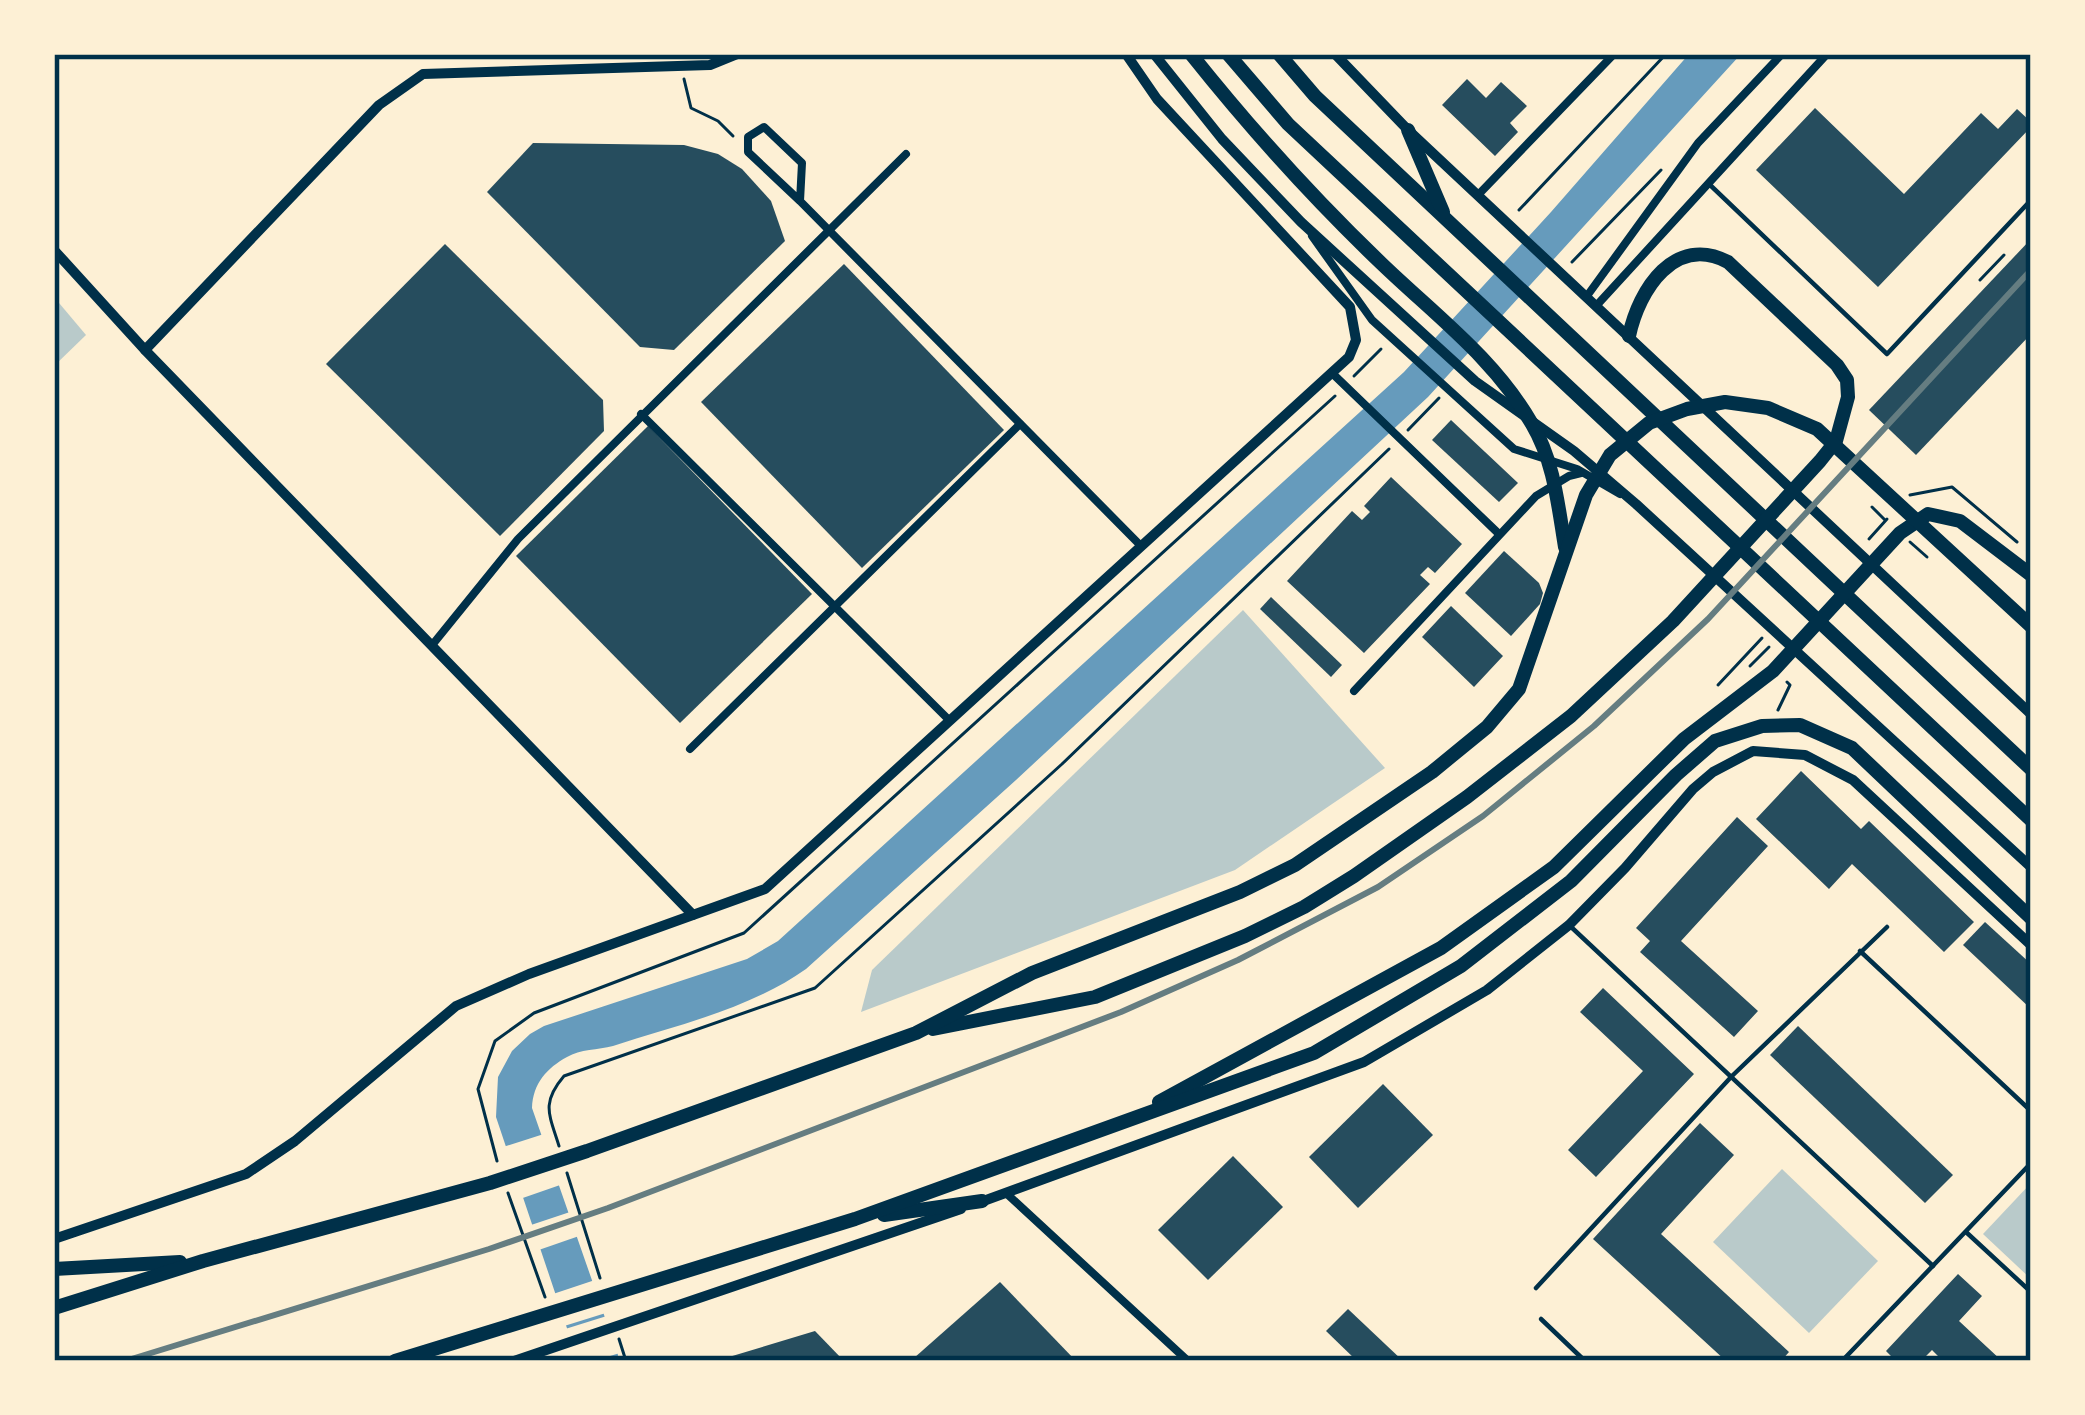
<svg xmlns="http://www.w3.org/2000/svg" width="2085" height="1415" font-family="Merriweather,serif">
<rect width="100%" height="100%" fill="#fdf0d5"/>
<g fill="#b9caca">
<polygon points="54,297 86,335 54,366"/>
<polygon points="1243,610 1385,768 1235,870 861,1012 872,970"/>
<polygon points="1782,1169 1878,1261 1809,1333 1713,1242"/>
<polygon points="2031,1183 2031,1279 1983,1234"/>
</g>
<path fill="#669bbc" d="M1689 54H1741L1428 397 1016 780 806 969C750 1009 677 1025 613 1046 598 1050 580 1049 567 1057 547 1068 533 1083 532 1108L618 1355 617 1361H578L496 1117 498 1077 512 1051 530 1034 544 1026 747 959 778 941 1404 372 1551 212Z"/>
<g fill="#fdf0d5">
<polygon points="547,1133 563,1184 517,1200 500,1148"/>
<polygon points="573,1211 582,1235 533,1252 525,1227"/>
<polygon points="598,1279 609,1312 561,1327 550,1295"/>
<polygon points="610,1315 623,1352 594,1361 572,1361 562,1330"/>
</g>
<g fill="#264d5e">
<polygon points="1467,79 1486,98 1501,82 1527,106 1510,123 1518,132 1495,156 1442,105"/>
<polygon points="1815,108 1904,194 1981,113 1998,129 2017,109 2031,122 2031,127 1878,287 1756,170"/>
<polygon points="533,143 684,145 718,154 742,169 771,201 785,241 674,350 640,347 487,192"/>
<polygon points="2031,239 2031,334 1916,455 1869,410"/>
<polygon points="445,244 603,400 604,431 500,536 326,364"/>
<polygon points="844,264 1004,430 862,568 701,402"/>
<polygon points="1451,420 1518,483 1499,502 1432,440"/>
<polygon points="648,426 812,594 680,723 516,556"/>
<polygon points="1391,477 1462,544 1435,573 1428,567 1420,575 1430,584 1364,653 1287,581 1352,511 1362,520 1370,512 1364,506"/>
<polygon points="1504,551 1539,583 1543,593 1540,604 1511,636 1465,593"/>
<polygon points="1271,597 1342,665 1331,677 1260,609"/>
<polygon points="1451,606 1503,656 1474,687 1422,637"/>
<polygon points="1801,771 1861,829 1869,821 1974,922 1944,952 1852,864 1829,889 1756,819"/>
<polygon points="1737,817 1768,846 1681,941 1758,1011 1734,1037 1640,952 1650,941 1636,928"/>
<polygon points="1985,922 2031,964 2031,1009 1963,945"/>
<polygon points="1603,988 1694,1074 1596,1177 1568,1150 1643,1071 1580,1012"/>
<polygon points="1798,1026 1953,1175 1925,1203 1770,1055"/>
<polygon points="1383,1084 1433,1135 1358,1208 1309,1157"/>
<polygon points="1700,1123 1734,1155 1661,1234 1789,1352 1781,1361 1726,1361 1593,1239"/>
<polygon points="1233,1156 1283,1207 1208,1280 1158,1230"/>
<polygon points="1958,1274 1982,1296 1959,1321 2002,1361 1943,1361 1932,1350 1921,1361 1896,1361 1886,1351"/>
<polygon points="1000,1282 1076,1361 914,1358"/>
<polygon points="1348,1309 1403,1361 1357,1361 1326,1331"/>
<polygon points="815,1331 844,1361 719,1361 719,1360"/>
</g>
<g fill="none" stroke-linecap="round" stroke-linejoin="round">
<g stroke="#003049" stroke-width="3">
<polyline points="684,79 691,108 718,121 733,136"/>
<polyline points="1519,210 1666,54"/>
<polyline points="1572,262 1661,170"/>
<polyline points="1980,280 2004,255"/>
<polyline points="1354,376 1381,349"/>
<polyline points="1408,430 1439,398"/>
<polyline points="1910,495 1952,487 2017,542"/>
<polyline points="1872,507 1885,520"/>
<polyline points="1869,539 1887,519"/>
<polyline points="1910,542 1927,557"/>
<polyline points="1750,666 1769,647"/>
<polyline points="1718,685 1762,638"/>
<polyline points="1778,710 1790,685 1787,682"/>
<path d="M559 1146C549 1114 541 1103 564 1076L815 988 1062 764 1389 449"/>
<polyline points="497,1161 478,1089 495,1041 534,1013 744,933 1335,396"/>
<polyline points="567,1173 600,1278"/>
<polyline points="508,1193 545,1297"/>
<polyline points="619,1339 626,1361"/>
</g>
<g stroke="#003049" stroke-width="4.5">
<polyline points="1708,183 1887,354 2031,200"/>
<polyline points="1569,925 1933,1266"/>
<polyline points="1860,951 2031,1111"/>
<polyline points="1966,1232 2031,1292"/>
<polyline points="1536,1288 1732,1076 1887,927"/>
<polyline points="1541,1319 1585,1361"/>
<polyline points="1842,1361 2031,1163"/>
</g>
<g stroke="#003049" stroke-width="8">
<polyline points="1479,194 1614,54"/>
<polyline points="800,201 748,152 748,137 764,127 802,163 800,201 1141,546"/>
<polyline points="1312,236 1372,320 1514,449 1577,469 1620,494"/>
<polyline points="1587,296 1698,143 1782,54"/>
<polyline points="1597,305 1827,54"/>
<polyline points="1333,374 1499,534"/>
<polyline points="641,414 948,719"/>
<polyline points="433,644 518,539 906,154"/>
<polyline points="1354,691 1536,496 1569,476 1581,473"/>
<polyline points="690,749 1020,424"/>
<polyline points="1006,1193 1188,1361"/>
</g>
<g stroke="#003049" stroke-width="10">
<polyline points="1154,54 1222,139 1301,222 1475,381 1574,451 1636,504 2031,867"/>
<polyline points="1335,54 1408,130 2031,714"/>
<polyline points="54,250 145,350 693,915"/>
<polyline points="145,350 379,105 423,74 710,65 737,54"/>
<polyline points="978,1203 1364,1062 1487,990 1569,925 1625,868 1693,789 1713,772 1753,751 1805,755 1853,780 2031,945"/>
<polyline points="54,1239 246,1174 295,1141 456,1006 529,974 765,889 1349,357 1356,340 1350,307 1157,99 1126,54"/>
<polyline points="514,1361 961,1209"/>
</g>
<g stroke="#003049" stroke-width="14">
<path d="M1191 54C1250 128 1313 198 1382 264 1435 315 1495 359 1532 424 1554 461 1558 505 1565 547"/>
<polyline points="1228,54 1288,124 2031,820"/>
<polyline points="1279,54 1315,96 2031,769"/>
<polyline points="1408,130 1443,212"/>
<path d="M933 1029 1095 997 1245 936 1304 907 1354 876 1467 797 1571 716 1673 621 1820 461 1836 441 1848 397 1847 380 1837 365 1728 262C1675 234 1639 289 1629 336"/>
<polyline points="1159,1102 1441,948 1554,867 1684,739 1773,671 1900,533 1928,514 1960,521 2031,575"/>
<polyline points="884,1215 982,1201"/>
<polyline points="54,1269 180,1262"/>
<polyline points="54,1308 203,1261 490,1183 587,1151 916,1033 1032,973 1240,892 1295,865 1432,772 1487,727 1519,689 1586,495 1610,455 1649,423 1687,409 1725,402 1768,408 1817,429 2031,626"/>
<polyline points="395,1361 855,1219 1314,1053 1461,966 1571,881 1676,775 1715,741 1762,726 1800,725 1852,748 2031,918"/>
</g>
<polyline stroke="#657d81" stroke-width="6" points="125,1361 489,1249 608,1208 1121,1012 1238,960 1378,887 1483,816 1594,726 1708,619 2031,270"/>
</g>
<rect width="2085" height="1415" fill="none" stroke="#fdf0d5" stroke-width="114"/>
<rect x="57" y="57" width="1971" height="1301" fill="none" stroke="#003049" stroke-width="4.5"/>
</svg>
